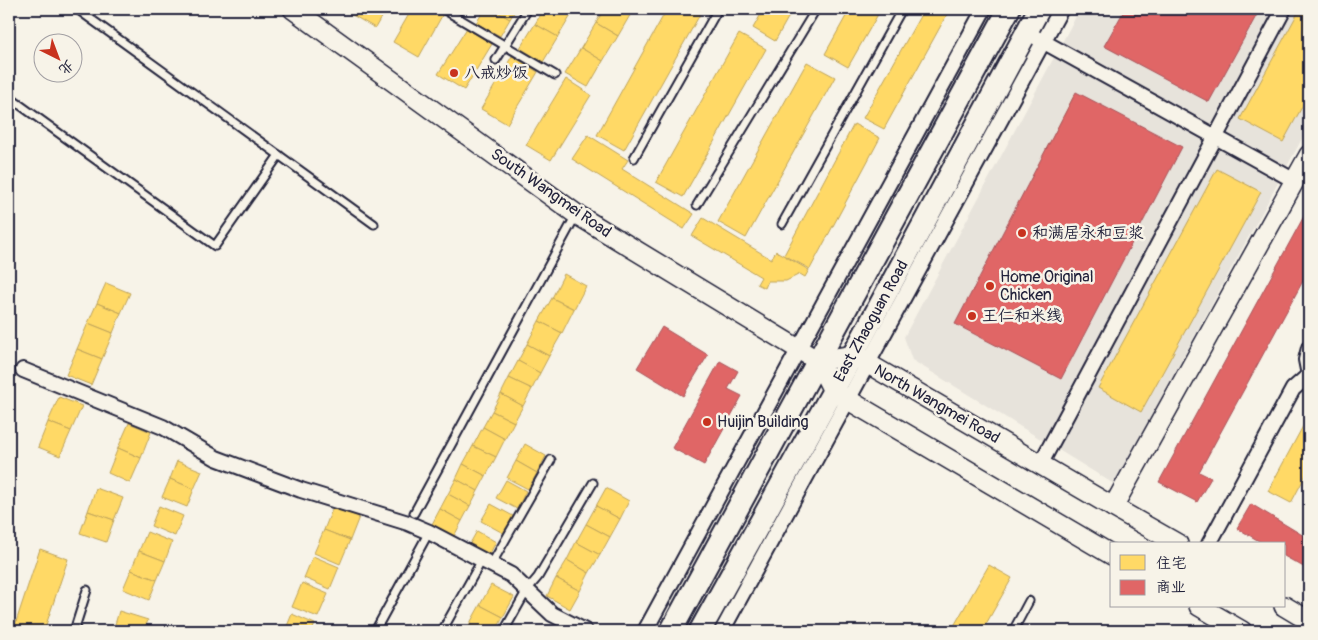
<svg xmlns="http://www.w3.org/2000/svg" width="1318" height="640" font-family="Pangolin,'LXGW WenKai TC',sans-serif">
<rect width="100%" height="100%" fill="#f7f3e8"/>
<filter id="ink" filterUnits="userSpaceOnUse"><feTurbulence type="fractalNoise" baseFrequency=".02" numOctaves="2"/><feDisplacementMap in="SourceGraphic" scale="10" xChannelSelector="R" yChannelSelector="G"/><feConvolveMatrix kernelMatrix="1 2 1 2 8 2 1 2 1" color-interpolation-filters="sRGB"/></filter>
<g filter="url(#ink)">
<polygon fill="#e7e3db" points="1080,9 1309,9 1309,126 1114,484 912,360 904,337"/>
<g fill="#ffd966" stroke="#bda259">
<polygon points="352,9 386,9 375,28 349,13"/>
<polygon points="412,9 434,9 443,14 419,57 393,42"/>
<polygon points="485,9 492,9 510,19 500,36 476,23"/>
<polygon points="492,9 516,9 510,19"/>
<polygon points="544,9 567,9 573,12 558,37 535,24"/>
<polygon points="604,9 630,9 633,10 618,36 596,23"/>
<polygon points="667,9 703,9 624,150 597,135"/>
<polygon points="764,9 793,9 775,41 753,28"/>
<polygon points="850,9 881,9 848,67 825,54"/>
<polygon points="924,9 950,9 884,129 863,118"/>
<polygon points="1126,9 1166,9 1155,30 1167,36 1159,50 1145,43 1137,58 1108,43"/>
<polygon points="1300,9 1309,9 1309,94 1283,142 1240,119"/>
<polygon points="596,23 618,36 603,61 581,48"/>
<polygon points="535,24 558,37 543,62 520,48"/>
<polygon points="467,28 492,44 464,90 438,74"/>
<polygon points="739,34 766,49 683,197 656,182"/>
<polygon points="581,48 603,61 588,87 565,74"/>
<polygon points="512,56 538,72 507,124 481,109"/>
<polygon points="807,62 835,77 746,238 718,222"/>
<polygon points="566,79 591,95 551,160 526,145"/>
<polygon points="1075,94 1105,109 1086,145 1099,152 1092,166 1079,159 1044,226 1058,234 1050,249 1037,243 1003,309 1016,315 1009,330 995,323 986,338 957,323"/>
<polygon points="854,124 880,138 810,269 784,255"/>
<polygon points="588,135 628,160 622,169 694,214 684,229 572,159"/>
<polygon points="1217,169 1261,192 1141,412 1098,388"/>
<polygon points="703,218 771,259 776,251 809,270 805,277 800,274 786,281 768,281 765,288 757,284 761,277 692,236"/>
<polygon points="564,274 586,286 574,309 552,298"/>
<polygon points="106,283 130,293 121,313 97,303"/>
<polygon points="552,298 574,309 562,333 539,321"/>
<polygon points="97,303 121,313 113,333 88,323"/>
<polygon points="539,321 562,333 549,356 527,344"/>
<polygon points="88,323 113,333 102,359 77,349"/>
<polygon points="527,344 549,356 540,373 518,361"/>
<polygon points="77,349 102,359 91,385 66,375"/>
<polygon points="518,361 540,373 532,389 509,378"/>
<polygon points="509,378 532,389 523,406 501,394"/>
<polygon points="501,394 523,406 514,422 492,411"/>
<polygon points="59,397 82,406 71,431 48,422"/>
<polygon points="492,411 514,422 505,439 483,427"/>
<polygon points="1309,415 1309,469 1291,503 1268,491"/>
<polygon points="48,422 71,431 60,456 38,447"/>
<polygon points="129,423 151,432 141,458 118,448"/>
<polygon points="483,427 505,439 496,457 473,446"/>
<polygon points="525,444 546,456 537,473 516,461"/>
<polygon points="473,446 496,457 486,476 463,464"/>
<polygon points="118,448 141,458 130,483 108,473"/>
<polygon points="177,461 202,471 194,489 170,479"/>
<polygon points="516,461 537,473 528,489 507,478"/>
<polygon points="463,464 486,476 478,491 456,479"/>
<polygon points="170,479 194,489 187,507 162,497"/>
<polygon points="456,479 478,491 470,506 448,494"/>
<polygon points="506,480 526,491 517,509 496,498"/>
<polygon points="96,488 123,498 114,520 88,511"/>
<polygon points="606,488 629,501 620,519 596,506"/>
<polygon points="448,494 470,506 462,521 440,509"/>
<polygon points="491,504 513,516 503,533 481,521"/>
<polygon points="159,506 183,516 175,536 151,526"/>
<polygon points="596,506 620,519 610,537 586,524"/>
<polygon points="333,507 359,517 350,540 324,530"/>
<polygon points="440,509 462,521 452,540 430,528"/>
<polygon points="88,511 114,520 106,542 80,533"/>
<polygon points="586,524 610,537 600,555 576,542"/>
<polygon points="324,530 350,540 340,564 314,553"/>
<polygon points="477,531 496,542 488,557 468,547"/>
<polygon points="147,532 172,542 165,561 139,551"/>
<polygon points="576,542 600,555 589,573 567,560"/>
<polygon points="40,549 68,559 44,631 13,631"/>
<polygon points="139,551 165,561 157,580 131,570"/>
<polygon points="313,556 339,567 330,589 304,578"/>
<polygon points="567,560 589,573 580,591 556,578"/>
<polygon points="989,565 1012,578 982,631 951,631"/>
<polygon points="131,570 157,580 149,600 123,589"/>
<polygon points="556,578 580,591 570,609 547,596"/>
<polygon points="302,583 328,594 318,617 292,607"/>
<polygon points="491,585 514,597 503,617 480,605"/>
<polygon points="480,605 503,617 496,631 481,631 469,625"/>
<polygon points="119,611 148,620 144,631 113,631"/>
<polygon points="292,614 315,624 312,631 285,631"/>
</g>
<g fill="#e06666" stroke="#a75259">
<polygon points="1125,9 1260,9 1209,102 1104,46"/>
<polygon points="1076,92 1182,147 1061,379 955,324"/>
<polygon points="1309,207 1309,270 1199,472 1211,478 1197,502 1159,482"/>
<polygon points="662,327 708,355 683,396 637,368"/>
<polygon points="720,361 738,371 728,389 742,396 704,465 672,448"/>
<polygon points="1251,504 1309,539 1309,570 1284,556 1284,544 1264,544 1237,528"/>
</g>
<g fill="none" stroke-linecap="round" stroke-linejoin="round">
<g stroke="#22223b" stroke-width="11">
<g id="lane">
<polyline points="77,9 374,224"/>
<polyline points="443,9 555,75"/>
<polyline points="496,60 528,9"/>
<polyline points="9,97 215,246 279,155"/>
<polyline points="634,158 718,9"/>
<polyline points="697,205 816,9"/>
<polyline points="782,224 902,9"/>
<polyline points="414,513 576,215"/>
<polyline points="491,565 551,460"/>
<polyline points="74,631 87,590"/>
<polyline points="375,631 429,532"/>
<polyline points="442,631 482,560"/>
<polyline points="504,631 527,590 538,577 593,483"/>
<polyline points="1013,631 1029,601"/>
</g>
</g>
<g stroke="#22223b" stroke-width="18">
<g id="street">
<polyline points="1035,37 1295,181"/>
<polyline points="23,370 163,427 216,458 301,490 408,523 429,532 511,575 552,614 585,631"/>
<polyline points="1309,375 1306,360 1309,348"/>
<polyline points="1040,465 1284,9"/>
<polyline points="1209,544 1293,389 1309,375"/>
<polyline points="645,631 984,9"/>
<polyline points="722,631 1061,9"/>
</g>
</g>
<g stroke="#22223b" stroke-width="22">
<g id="secondary">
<polyline points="293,9 576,214 818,361"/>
<polyline points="818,361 853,355 1113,507 1178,544"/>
<polyline points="818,361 833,391 1112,555"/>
<polyline points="1113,507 1309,155"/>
<polyline points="1199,606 1242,631"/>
<polyline points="1284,606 1309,621"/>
</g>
</g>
<g stroke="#22223b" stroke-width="25">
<g id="primary">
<polyline points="671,631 1009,9"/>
<polyline points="700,631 853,355 1039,9"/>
</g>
</g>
<use href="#lane" stroke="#f7f3e8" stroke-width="7"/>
<use href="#street" stroke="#f7f3e8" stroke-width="14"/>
<use href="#secondary" stroke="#f7f3e8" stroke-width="19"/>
<use href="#primary" stroke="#f7f3e8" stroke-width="21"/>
</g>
</g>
<g fill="#c8321e" stroke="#f7f3e8" stroke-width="2">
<circle cx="454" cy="73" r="5"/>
<circle cx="1022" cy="233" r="5"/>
<circle cx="990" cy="286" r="5"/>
<circle cx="972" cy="316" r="5"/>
<circle cx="707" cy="422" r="5"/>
</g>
<g text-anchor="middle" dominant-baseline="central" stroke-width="5" stroke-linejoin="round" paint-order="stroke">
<g font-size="16" fill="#22223b" stroke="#f7f3e8" text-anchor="start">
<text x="464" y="73">八戒炒饭</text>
<text x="1032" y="233">和满居永和豆浆</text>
<text x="1000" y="277">Home Original<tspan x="1000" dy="18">Chicken</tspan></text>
<text x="982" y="316">王仁和米线</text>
<text x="717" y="422">Huijin Building</text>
</g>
<g font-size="16" fill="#22223b" stroke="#f7f3e8">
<text transform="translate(551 193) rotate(35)">South Wangmei Road</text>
<text transform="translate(871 321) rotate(-61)">East Zhaoguan Road</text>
<text transform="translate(937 404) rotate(30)">North Wangmei Road</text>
</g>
</g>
<rect width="1318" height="640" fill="none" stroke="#f7f3e8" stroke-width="30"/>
<rect x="15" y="15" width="1288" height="610" fill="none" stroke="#22223b" stroke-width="2" filter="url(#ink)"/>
<rect x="1110" y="542" width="175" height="65" fill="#f7f3e8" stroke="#a29fa3"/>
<rect x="1120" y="555" width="25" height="15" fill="#ffd966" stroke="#a29fa3"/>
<text x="1156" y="568" font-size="15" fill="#22223b">住宅</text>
<rect x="1120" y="580" width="25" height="15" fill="#e06666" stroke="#a29fa3"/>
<text x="1156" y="592" font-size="15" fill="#22223b">商业</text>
<g transform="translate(58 58) rotate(138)"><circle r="24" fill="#f7f3e8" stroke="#a29fa3"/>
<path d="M0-4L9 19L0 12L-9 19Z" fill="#c8321e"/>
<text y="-8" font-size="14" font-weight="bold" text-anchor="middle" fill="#22223b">北</text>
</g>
</svg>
